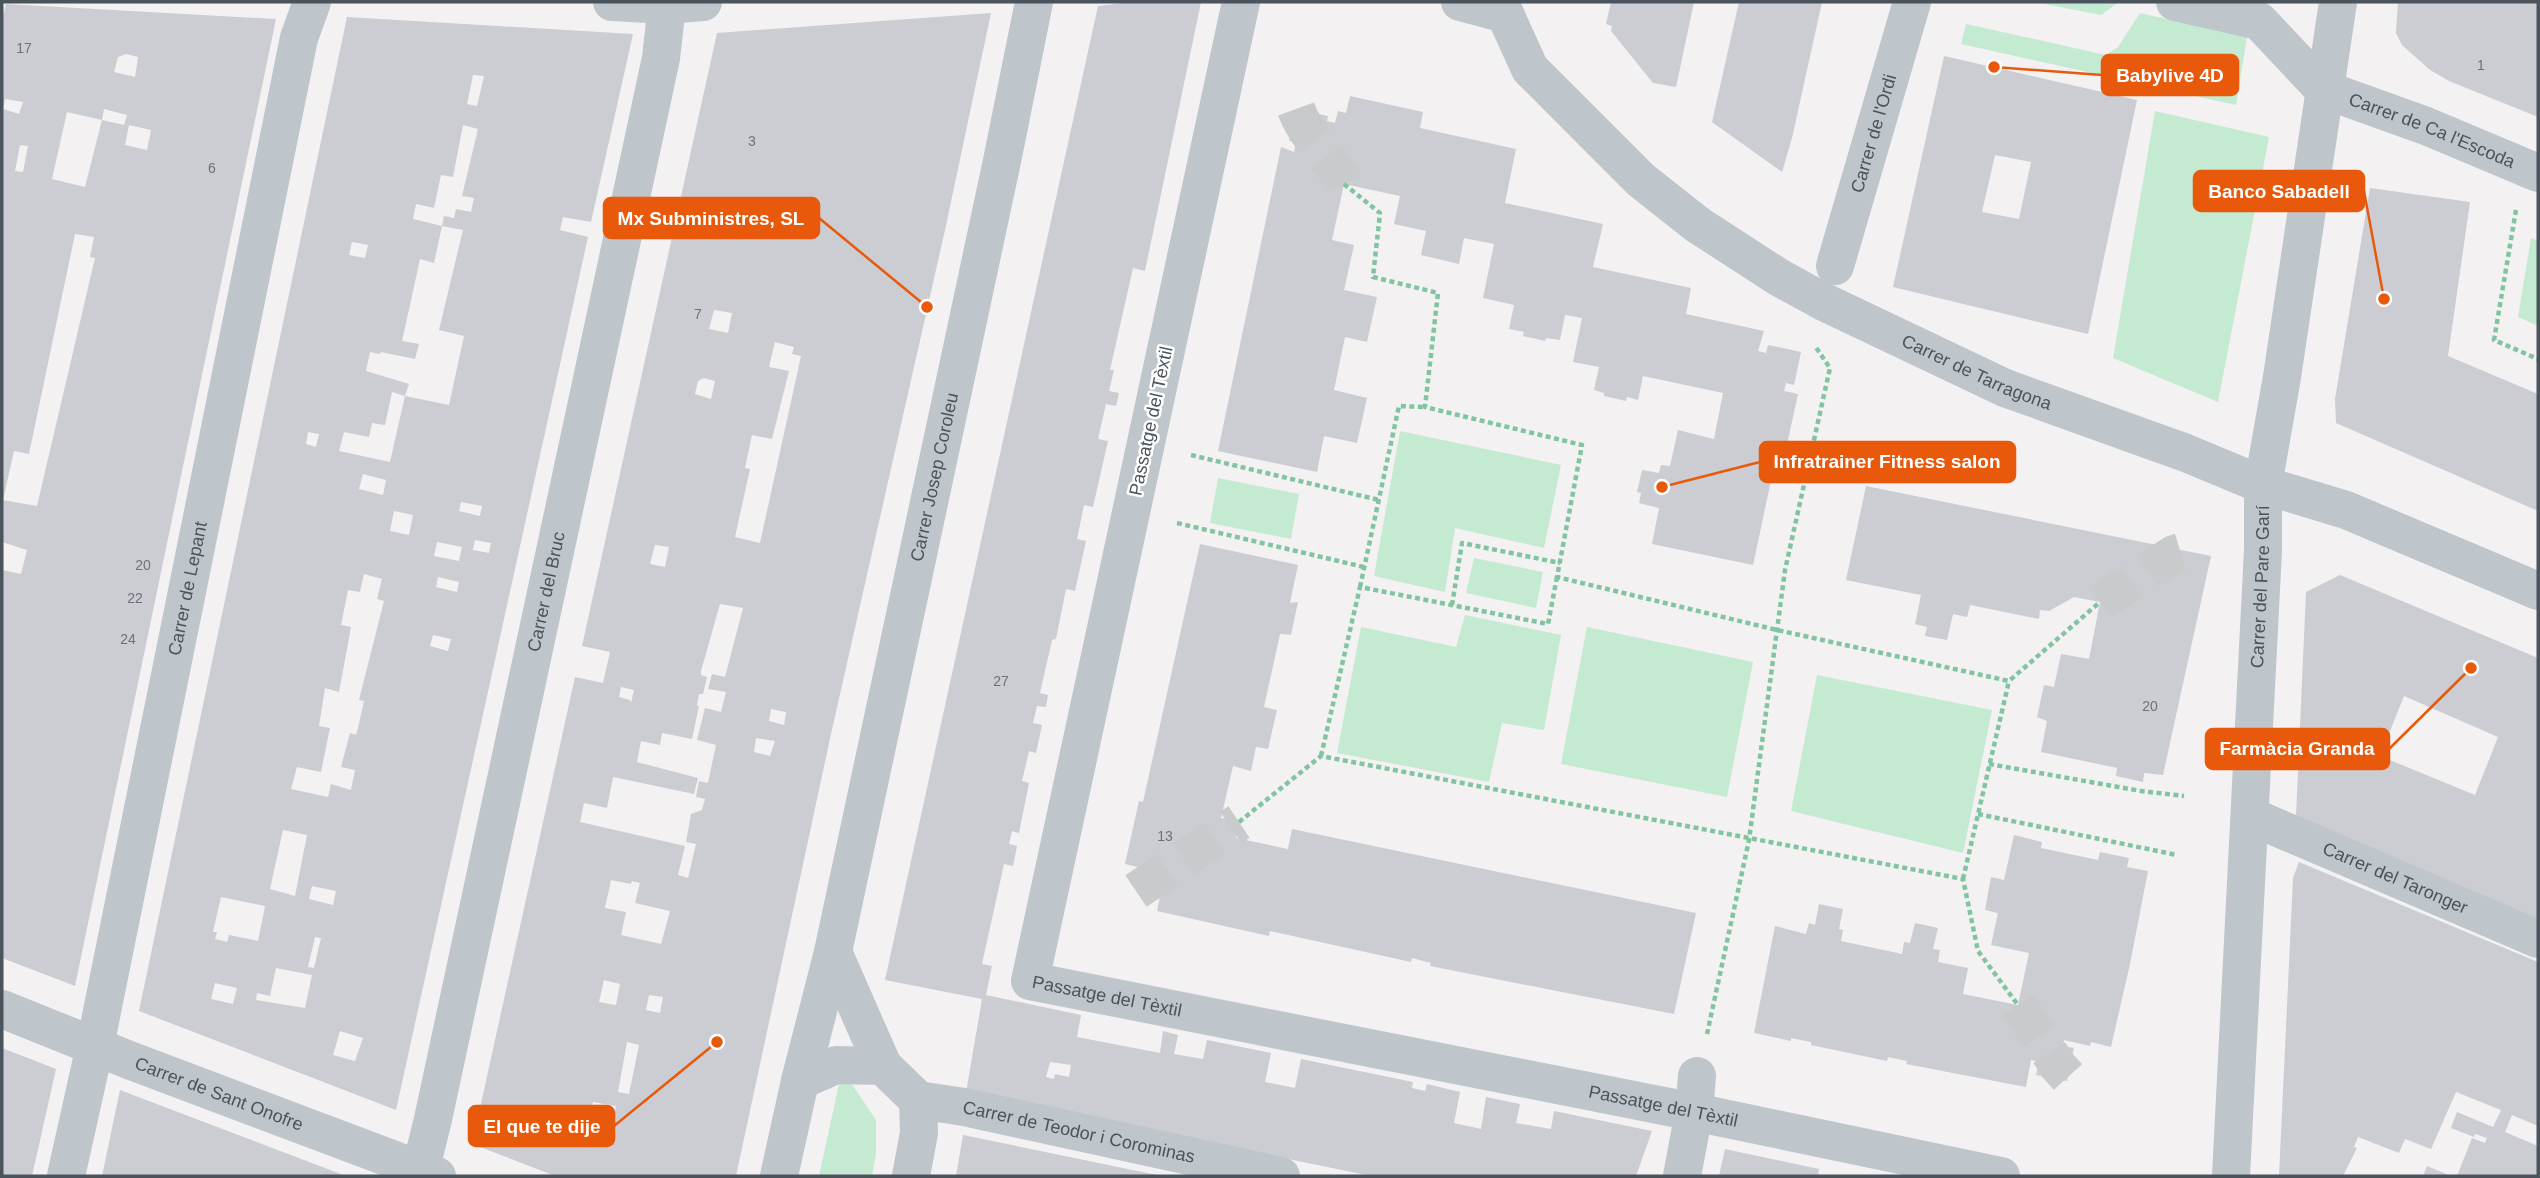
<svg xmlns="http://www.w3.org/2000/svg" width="2540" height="1178" font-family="Helvetica,sans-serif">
<rect width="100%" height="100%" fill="#f3f1f1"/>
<g fill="#c5ead2">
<polygon points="2034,2 2119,2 2101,15"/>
<polygon points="2140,13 2247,37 2236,105 1961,44 1966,24 2106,55 2118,47"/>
<polygon points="2155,111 2269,137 2218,402 2113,358"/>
<polygon points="2531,238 2538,241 2538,326 2518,317"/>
<polygon points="1400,431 1561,465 1544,548 1455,528 1445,592 1374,576"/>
<polygon points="1218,478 1299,494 1291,539 1210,523"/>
<polygon points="1474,558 1543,572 1536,608 1466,593"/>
<polygon points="1465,615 1561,635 1544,730 1502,723 1489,782 1337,753 1361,627 1456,647"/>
<polygon points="1587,627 1753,662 1727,797 1561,764"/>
<polygon points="1817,675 1992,710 1963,853 1791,811"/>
<polygon points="851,1083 876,1120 876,1153 872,1176 819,1176 839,1084"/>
</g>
<g fill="#cbcdd2" fill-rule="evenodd">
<path d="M1133 2H1201L1145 271 1133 268 1110 370H1114L1109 391 1119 393 1116 406 1106 404 1098 439 1108 441 1093 507 1084 505 1077 539 1086 541 1075 591 1066 589 1056 639 1052 640 1040 693 1048 695 1046 707 1037 706 1033 723 1042 725 1036 753 1029 751 1022 781 1029 783 1019 833 1012 831 1009 844 1017 846 1013 866 1004 864 982 964 992 966 986 995 1081 1015 1077 1037 1160 1053 1163 1031 1178 1035 1174 1054 1203 1059 1207 1040 1271 1053 1265 1082 1295 1088 1301 1059 1413 1082 1412 1088 1425 1091 1427 1084 1460 1092 1454 1123 1481 1129 1486 1097 1520 1104 1516 1123 1551 1129 1554 1111 1652 1131 1636 1176H1371L966 1093 982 999 885 980 1098 6ZM1050 1062 1071 1065 1069 1077 1055 1074 1054 1079 1046 1077Z"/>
<polygon points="1611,2 1694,2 1676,87 1653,83 1611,31 1612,26 1606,24"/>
<polygon points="1739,2 1822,2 1792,138 1782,172 1712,122"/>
<polygon points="2398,2 2538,2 2538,117 2449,81 2430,70 2402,45 2396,33"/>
<path d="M6 4 276 19 75 986 2 958V570L21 574 27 550 2 542V22ZM126 54 138 57 135 77 114 72 118 57ZM5 99 23 102 19 114 3 109ZM104 109 127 115 124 125 102 120ZM67 112 102 120 85 187 52 179ZM129 125 151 130 147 150 125 145ZM20 145 28 146 23 172 15 171ZM75 234 94 237 90 257 95 258 37 506 3 500 14 451 29 454Z"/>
<path d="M991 13 945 230 831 734 736 1176H555L475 1145 473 1140 575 677 603 683 610 652 582 646 717 33ZM714 310 732 313 728 333 709 329ZM775 342 794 347 792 354 801 356 760 543 735 537 750 469 745 468 752 435 772 439 789 371 769 367ZM704 378 715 381 711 399 695 394 698 381ZM655 545 669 547 665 567 650 564ZM720 604 743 608 725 677 712 674 708 689 726 692 721 712 705 708 697 740 716 745 708 783 699 781 696 797 705 799 702 810 691 814 686 842 696 844 688 878 678 875 685 846 580 822 584 803 607 808 613 777 694 794 698 778 637 762 641 741 660 745 662 733 692 739 699 706H697L699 694H703L707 677 701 675V671ZM621 687 634 690 631 703 630 700 619 697ZM771 709 786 712 784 725 769 721ZM756 738 775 741 770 756 754 752ZM611 880 631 884 632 881 640 883 635 903 670 911 661 944 621 935 626 912 605 908ZM604 980 620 984 616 1005 599 1002ZM649 995 663 997 660 1013 646 1010ZM627 1042 639 1045 629 1094 618 1092ZM593 1102 616 1106 611 1133 587 1128Z"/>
<path d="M347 17 633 34 591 222 563 217 560 230 588 237 396 1110 139 1011ZM473 75 484 76 477 106 467 104ZM463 125 478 129 462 196 474 198 471 212 456 209 454 218 444 216 442 226 463 230 439 330 464 336 449 405 405 396 409 384 366 371 370 352 380 354 381 352 415 359 419 344 402 341 406 323 420 259 434 263 442 226 413 219 416 204 434 208 441 175 453 177ZM352 242 368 245 365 258 349 255ZM392 392 405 396 390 462 339 451 344 432 369 437 372 423 385 425ZM308 432 319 434 316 447 306 444ZM363 474 386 480 383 495 359 489ZM461 502 482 506 480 516 459 511ZM394 511 413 515 409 535 390 531ZM475 540 491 543 489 553 473 550ZM437 542 462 547 459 561 434 556ZM364 574 382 579 377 599 384 601 359 700 364 701 357 732 356 735 350 733 341 767 355 770 351 790 331 784 328 797 291 789 297 767 321 772 330 728 319 726 325 688 339 692 351 627 341 625 348 590 360 592ZM438 577 459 582 457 592 436 587ZM433 635 451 639 448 651 430 646ZM283 830 307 835 295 896 270 889ZM312 886 336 891 333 905 309 899ZM221 897 265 906 258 941 229 935 227 942 215 939 217 932H213ZM315 937 321 938 314 968 308 967ZM276 968 312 975 305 1008 256 1000 257 993 270 996ZM215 983 237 988 233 1004 211 999ZM340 1031 363 1038 355 1061 333 1055Z"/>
<path d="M1944 56 2137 100 2088 334 1893 287ZM1995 155 2031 162 2019 219 1982 212Z"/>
<polygon points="1350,96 1423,112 1420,128 1516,149 1505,203 1603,224 1593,267 1691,288 1686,314 1764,331 1758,351 1766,353 1768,345 1801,352 1794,385 1786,383 1784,391 1798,394 1783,463 1775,462 1753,565 1652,544 1659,508 1639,503 1641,493 1637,492 1642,470 1659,473 1661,465 1670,466 1678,430 1714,439 1723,393 1643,376 1638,400 1627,397 1626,401 1604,396 1604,393 1594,390 1599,367 1573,362 1582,318 1565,315 1560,340 1546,338 1545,341 1537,339 1523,336 1524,332 1509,329 1514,305 1483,298 1494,244 1464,238 1459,264 1421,255 1426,231 1394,224 1400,196 1344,184 1332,240 1354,245 1344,290 1377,297 1367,342 1345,337 1334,390 1367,398 1357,443 1324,436 1317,472 1218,451 1281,147 1294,152 1296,142 1289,141 1296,109 1328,116 1327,121 1335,123 1338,111 1346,113"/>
<polygon points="2370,188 2470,202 2448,356 2538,394 2538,511 2336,423 2335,399"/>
<polygon points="1866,486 2211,556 2163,775 2144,773 2143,782 2116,776 2117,768 2041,752 2047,721 2037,717 2044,685 2054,687 2061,654 2089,659 2100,602 2074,597 2049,611 2040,610 2039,619 1970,605 1967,617 1953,614 1947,640 1925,636 1927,627 1915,624 1921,595 1846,580"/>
<polygon points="1200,544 1298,565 1290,603 1298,602 1291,635 1280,634 1264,707 1277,710 1268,749 1256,747 1251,771 1233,766 1221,818 1239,822 1236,838 1288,849 1292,829 1696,913 1674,1014 1430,966 1431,963 1412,958 1411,962 1270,931 1269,936 1157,911 1160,896 1136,891 1142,868 1125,864 1139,801 1143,802"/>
<path d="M2340 575 2538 658V920L2296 816 2306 592ZM2404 696 2498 737 2475 795 2380 756Z"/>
<polygon points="2014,835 2042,842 2041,848 2098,860 2100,852 2129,858 2127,867 2148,871 2130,964 2111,1047 2091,1042 2090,1046 2064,1040 2063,1046 2074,1048 2067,1081 2036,1075 2039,1062 2031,1060 2026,1087 1906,1064 1907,1061 1888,1057 1887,1061 1811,1045 1811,1042 1791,1038 1791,1041 1754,1033 1775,926 1806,934 1809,923 1815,925 1819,904 1843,909 1839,929 1843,930 1841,941 1902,954 1904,942 1910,943 1915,923 1938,928 1933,949 1940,950 1938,962 1968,968 1963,994 2018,1005 2029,953 1991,945 1998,913 1985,910 1991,877 2004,880"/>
<polygon points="2299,862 2538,962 2538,1126 2512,1115 2505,1132 2538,1146 2538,1176 2457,1176 2472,1138 2485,1143 2487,1138 2475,1134 2474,1137 2451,1128 2457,1112 2493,1127 2501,1110 2456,1092 2431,1149 2405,1139 2399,1153 2358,1137 2354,1147 2357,1148 2343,1176 2279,1176 2293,878"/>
<polygon points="2,1048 56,1069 32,1176 2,1176"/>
<polygon points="120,1090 346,1176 102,1176"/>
<polygon points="963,1135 1157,1175 1157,1176 956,1176"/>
<polygon points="1725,1149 1819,1169 1818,1176 1719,1176"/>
<polygon points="2427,1166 2451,1176 2423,1176"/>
</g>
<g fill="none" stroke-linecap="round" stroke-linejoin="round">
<g stroke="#c9cacc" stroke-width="38" stroke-dasharray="38 19" stroke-linecap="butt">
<path d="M1296 109C1306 137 1331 157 1344 184"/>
<polyline points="2100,602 2174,554 2184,551"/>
<polyline points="1136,891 1239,822"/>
<polyline points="2018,1005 2058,1066 2068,1077"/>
</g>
<g stroke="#81c4a1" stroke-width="4.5" stroke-dasharray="5 3.5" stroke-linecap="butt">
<polyline points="1344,184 1380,213 1373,277 1438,293 1425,407 1582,445 1557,577 1777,630 2009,681 2100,602"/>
<polyline points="2516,210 2494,340 2538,359"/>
<polyline points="1191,455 1379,500"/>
<polyline points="1177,523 1364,567"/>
<polyline points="1360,587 1399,406 1425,407"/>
<polyline points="1452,605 1462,543 1560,563"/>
<polyline points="1321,756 1360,587 1548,624 1557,577"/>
<polyline points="1989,764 2141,791 2184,796"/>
<polyline points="1978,814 2177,855"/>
<polyline points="1239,822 1321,756 1963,879 1978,951 2018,1005"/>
<polyline points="1963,879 2009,681"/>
<polyline points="1707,1034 1749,840 1785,570 1830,368 1815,346"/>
</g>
<g stroke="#bec5cb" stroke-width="38">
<polyline points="612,2 667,5 703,2"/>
<path id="s1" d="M1241 2 1030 981 1694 1112 2001 1176"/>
<polyline points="1460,2 1505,14"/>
<path id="s2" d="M2175 2 2259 21 2323 89 2426 126 2538 173"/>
<path id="s3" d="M1505 14 1530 69 1641 180 1698 225 1780 278 1824 302 2005 388 2186 453 2263 485 2346 510 2538 591"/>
<path id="s4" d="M1835 266 1912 2"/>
<path id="s5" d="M2250 816 2538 939"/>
<polyline points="833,952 883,1066 918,1100 919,1133 911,1176"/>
<path id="s6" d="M2 1009 129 1060 437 1176"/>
<polyline points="800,1081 836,1065 883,1066"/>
<path id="s7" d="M918 1100 964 1107 1281 1176"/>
<path id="s8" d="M66 1176 95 1046 299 38 312 2"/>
<path id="s9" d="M419 1176 433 1119 661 58 667 5"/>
<path id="s10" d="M779 1176 800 1081 833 952 1002 161 1034 2"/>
<polyline points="1682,1176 1694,1112 1697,1076"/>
<path id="s11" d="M2231 1176 2263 550V485L2282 377 2338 2"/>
</g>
</g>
<g text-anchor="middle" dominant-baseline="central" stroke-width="5" stroke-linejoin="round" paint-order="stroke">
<g font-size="14" fill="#6b727a">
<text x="24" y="48">17</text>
<text x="2481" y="65">1</text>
<text x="752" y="141">3</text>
<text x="212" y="168">6</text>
<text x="698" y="314">7</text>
<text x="143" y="565">20</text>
<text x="135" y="598">22</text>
<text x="128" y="639">24</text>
<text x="1001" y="681">27</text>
<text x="2150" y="706">20</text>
<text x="1165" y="836">13</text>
</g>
<g font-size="18" fill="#4b545c" stroke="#fff">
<text stroke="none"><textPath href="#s2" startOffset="296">Carrer de Ca l'Escoda</textPath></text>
<text stroke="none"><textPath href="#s4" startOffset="138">Carrer de l'Ordi</textPath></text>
<text stroke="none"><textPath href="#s3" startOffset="606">Carrer de Tarragona</textPath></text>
<text transform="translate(1151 421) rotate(-78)">Passatge del Tèxtil</text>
<text stroke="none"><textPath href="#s10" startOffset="716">Carrer Josep Coroleu</textPath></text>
<text stroke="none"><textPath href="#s11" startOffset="590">Carrer del Pare Garí</textPath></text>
<text stroke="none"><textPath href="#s8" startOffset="600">Carrer de Lepant</textPath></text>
<text stroke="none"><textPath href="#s9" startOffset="598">Carrer del Bruc</textPath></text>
<text stroke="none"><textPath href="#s5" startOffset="158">Carrer del Taronger</textPath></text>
<text stroke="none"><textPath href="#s1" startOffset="1080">Passatge del Tèxtil</textPath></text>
<text stroke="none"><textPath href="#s6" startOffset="233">Carrer de Sant Onofre</textPath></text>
<text stroke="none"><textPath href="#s1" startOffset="1647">Passatge del Tèxtil</textPath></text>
<text stroke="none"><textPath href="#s7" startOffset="164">Carrer de Teodor i Corominas</textPath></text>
</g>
</g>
<path fill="none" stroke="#e8590c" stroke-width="2.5" d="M1994 67L2102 75M2384 299L2364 191M927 307L819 218M1662 487L1760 462M2471 668L2389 749M717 1042L614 1126"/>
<g fill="#e8590c" stroke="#fff" stroke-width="2.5">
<circle cx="1994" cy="67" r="7"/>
<circle cx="2384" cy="299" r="7"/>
<circle cx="927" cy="307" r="7"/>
<circle cx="1662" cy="487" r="7"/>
<circle cx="2471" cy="668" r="7"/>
<circle cx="717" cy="1042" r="7"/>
</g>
<g fill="#e8590c" stroke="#e8590c" stroke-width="2.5">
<rect x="2102" y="55" width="136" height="40" rx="7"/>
<rect x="2194" y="171" width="170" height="40" rx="7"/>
<rect x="604" y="198" width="215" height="40" rx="7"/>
<rect x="1760" y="442" width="255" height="40" rx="7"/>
<rect x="2206" y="729" width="183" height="40" rx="7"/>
<rect x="469" y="1106" width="145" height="40" rx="7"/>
</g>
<g font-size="19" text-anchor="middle" font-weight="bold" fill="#fff">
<text x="2170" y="82">Babylive 4D</text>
<text x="2279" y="198">Banco Sabadell</text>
<text x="711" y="225">Mx Subministres, SL</text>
<text x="1887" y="468">Infratrainer Fitness salon</text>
<text x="2297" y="755">Farmàcia Granda</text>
<text x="542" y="1133">El que te dije</text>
</g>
<rect width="2540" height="1178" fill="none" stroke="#4b545c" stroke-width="7"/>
</svg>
